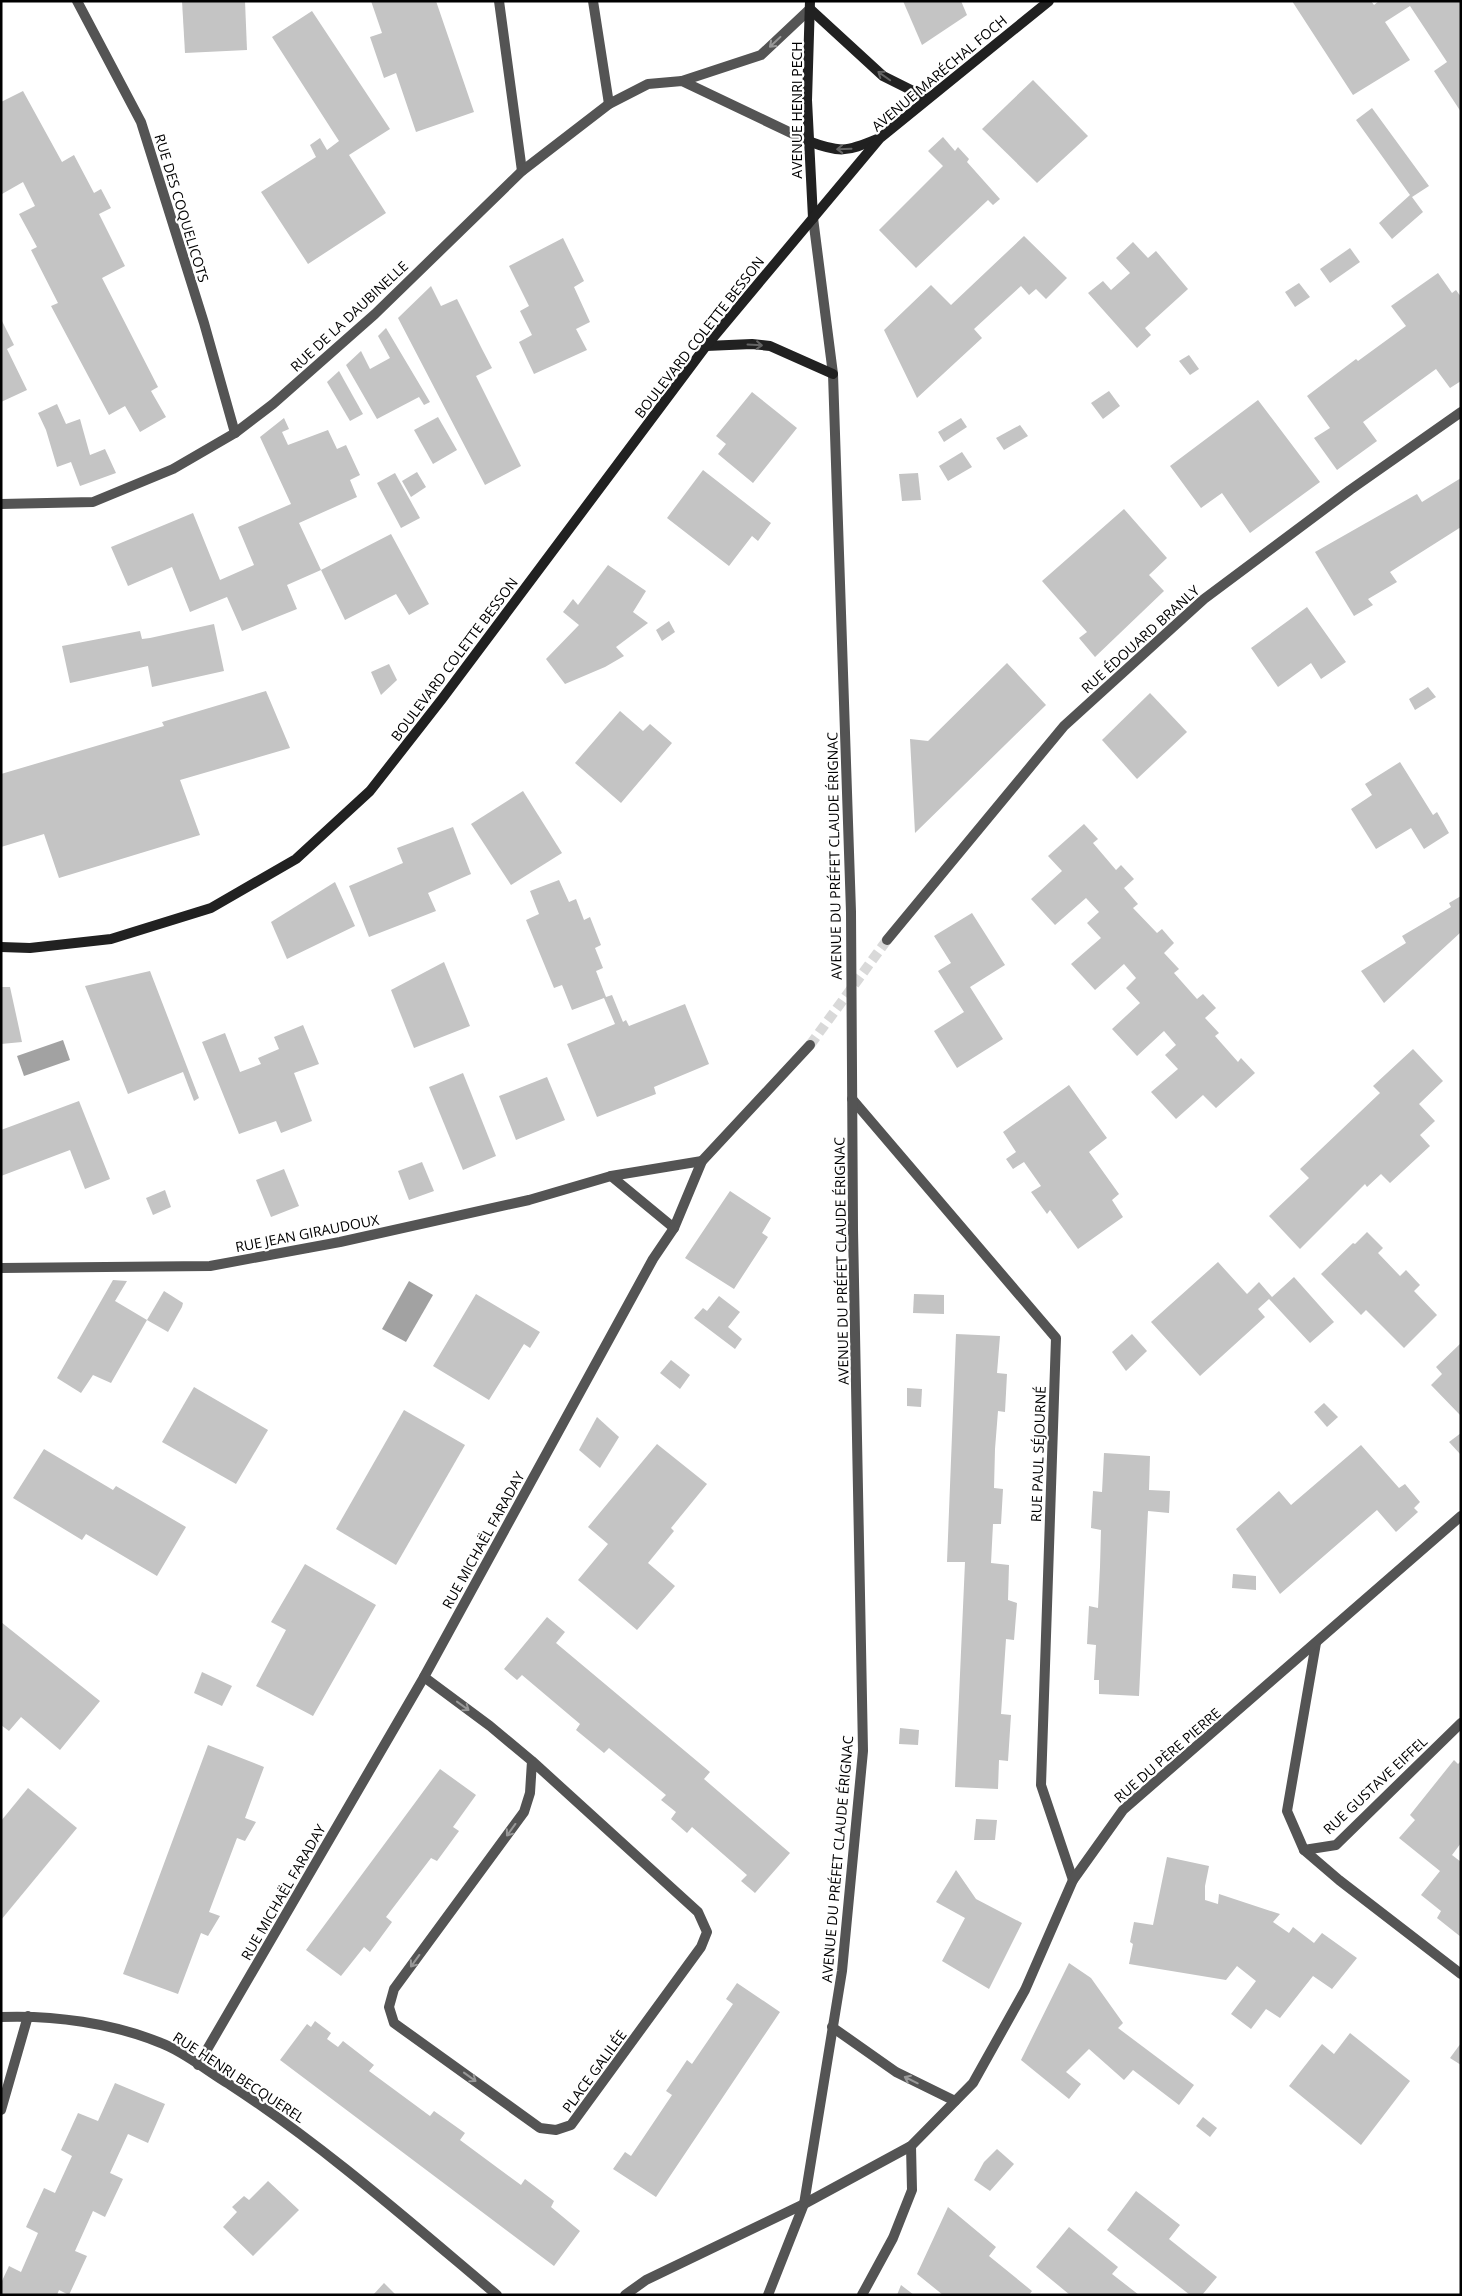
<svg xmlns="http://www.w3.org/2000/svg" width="1462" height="2296" font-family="'Open Sans',sans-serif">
<rect width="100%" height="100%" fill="#fff"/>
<g fill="#a2a2a2">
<polygon points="63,1040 70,1060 24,1076 17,1056"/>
<polygon points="409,1281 433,1295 406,1342 382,1329"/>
</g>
<g fill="#c4c4c4">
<polygon points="182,1 245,1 247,50 185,53"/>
<polygon points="371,1 436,1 474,112 416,132 396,73 384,78 370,37 382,33"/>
<polygon points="903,1 961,1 967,15 922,45"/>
<polygon points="1292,1 1371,1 1374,5 1379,1 1461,1 1461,112 1434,71 1447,62 1410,6 1385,22 1410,60 1353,95"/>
<polygon points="312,11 390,129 349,155 386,213 308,264 261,192 316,157 310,145 320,138 327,150 339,141 272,37"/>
<polygon points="1033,80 1088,136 1037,183 982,129"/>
<polygon points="23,91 62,162 74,155 94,193 101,189 111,208 99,214 125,266 102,278 158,387 151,391 166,417 140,432 125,406 109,415 51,306 58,303 31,250 37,247 19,214 35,206 23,182 2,194 1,192 1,102"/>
<polygon points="1372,108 1429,186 1412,197 1423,212 1392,239 1379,223 1410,195 1356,120"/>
<polygon points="943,137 955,151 958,147 969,159 967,162 1000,199 993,205 988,200 916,268 879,230 943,166 928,151"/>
<polygon points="1024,236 1067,278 1046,299 1036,289 1029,295 1021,286 974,329 982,338 917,398 884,330 931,285 951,305"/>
<polygon points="563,238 584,281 574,287 590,322 576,329 587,350 534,374 519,342 532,335 520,311 529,306 509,266"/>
<polygon points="1133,242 1148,258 1156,251 1188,289 1145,328 1151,335 1137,348 1088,293 1103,281 1111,290 1130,273 1116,258"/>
<polygon points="1350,248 1360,262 1330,283 1320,269"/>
<polygon points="1438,273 1452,293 1456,290 1461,297 1461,381 1450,388 1436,369 1363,422 1377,441 1337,470 1314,438 1330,428 1307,396 1356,359 1358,361 1406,326 1391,306"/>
<polygon points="1299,283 1310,297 1295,307 1285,292"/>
<polygon points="431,286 441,306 457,299 482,349 492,368 476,376 521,466 485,485 398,318"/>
<polygon points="1,319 14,345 7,349 27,390 1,402"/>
<polygon points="386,328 430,402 424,405 419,397 377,419 346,365 361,351 370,369 390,358 378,336"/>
<polygon points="1189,355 1199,369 1190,375 1179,361"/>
<polygon points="339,371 363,414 350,421 327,382"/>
<polygon points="1109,391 1120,406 1103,419 1091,403"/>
<polygon points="752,392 797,428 753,483 718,454 726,444 716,436"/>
<polygon points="1258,400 1320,482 1250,533 1222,493 1201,508 1170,466"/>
<polygon points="57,404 66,424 80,419 90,455 105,449 116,473 80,486 71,462 57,467 46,430 38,413"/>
<polygon points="438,417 457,450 433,464 414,430"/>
<polygon points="284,418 289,429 282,432 288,445 328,430 337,449 346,445 360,475 350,480 357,497 299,523 321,570 287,585 297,609 242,631 227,597 190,612 172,567 128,586 111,547 193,513 220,580 254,565 238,527 291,504 260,437"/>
<polygon points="961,418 967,427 944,442 938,432"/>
<polygon points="1020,425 1028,436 1004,450 996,438"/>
<polygon points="962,452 972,467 948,481 939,466"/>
<polygon points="703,470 771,523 758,541 752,536 729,566 667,518"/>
<polygon points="417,472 426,487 411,497 402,481"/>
<polygon points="395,473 420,518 401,528 377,483"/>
<polygon points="918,473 921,500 902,501 899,474"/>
<polygon points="1461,478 1461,527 1390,572 1397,582 1368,599 1373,605 1354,616 1315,552 1417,494 1422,502"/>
<polygon points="1124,509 1167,558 1149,575 1164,591 1095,657 1079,638 1087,632 1042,581"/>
<polygon points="391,534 429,604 409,615 396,594 345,620 321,570"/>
<polygon points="608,565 646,591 633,612 648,623 616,647 624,656 605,667 565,684 546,659 579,625 563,612 573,599 578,605"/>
<polygon points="1307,607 1346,662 1321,679 1311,663 1278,687 1251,648"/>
<polygon points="669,621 675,632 662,641 656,630"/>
<polygon points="214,624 224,671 152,687 148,666 70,683 62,646 140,631 142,639 150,638"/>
<polygon points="1007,663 1046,705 915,833 910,739 928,741"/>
<polygon points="389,664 397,680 381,695 371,672"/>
<polygon points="1428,687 1436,697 1415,710 1409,699"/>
<polygon points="266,691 290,748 180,780 200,835 59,878 44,834 1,847 1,774 164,726 162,722"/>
<polygon points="1150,693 1187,732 1137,779 1102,740"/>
<polygon points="620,711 643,731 650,724 672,743 621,803 575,763"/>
<polygon points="1400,762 1433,815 1437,812 1449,833 1424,849 1411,828 1376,849 1351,809 1372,795 1365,784"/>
<polygon points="523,791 562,853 511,885 471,824"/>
<polygon points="1084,824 1098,839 1093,843 1116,870 1121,865 1134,879 1124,888 1138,904 1133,908 1157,933 1162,929 1174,943 1164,953 1179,969 1174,973 1197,999 1203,994 1216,1008 1205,1018 1219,1033 1215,1036 1238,1062 1241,1058 1255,1073 1216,1108 1203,1095 1176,1119 1151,1092 1178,1069 1165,1055 1176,1045 1164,1031 1137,1056 1112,1029 1140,1003 1126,988 1136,978 1124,964 1095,990 1071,964 1101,938 1087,923 1099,912 1086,898 1055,925 1031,899 1062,871 1048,856"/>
<polygon points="453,827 471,874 428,893 436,911 369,937 349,886 403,863 397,848"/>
<polygon points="559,880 569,902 576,899 584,920 590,917 601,945 595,948 603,968 596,971 606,997 612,995 623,1022 626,1020 629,1026 685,1004 709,1064 654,1087 656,1094 597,1117 567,1044 615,1024 604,998 572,1010 562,985 554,988 526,920 539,914 530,891"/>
<polygon points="335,882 355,926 287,959 271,922"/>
<polygon points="1461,896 1461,932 1384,1003 1361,971 1406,943 1402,936 1451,907 1449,903"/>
<polygon points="972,913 1005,965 970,987 1003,1039 957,1068 934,1031 964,1012 938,971 951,963 934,936"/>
<polygon points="444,962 470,1026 414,1048 391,990"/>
<polygon points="150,971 199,1098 194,1101 183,1072 128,1094 85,986"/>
<polygon points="1,987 10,987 22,1042 1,1044"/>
<polygon points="303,1025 319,1064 294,1073 312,1121 281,1133 276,1121 239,1134 202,1042 225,1033 240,1072 261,1064 258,1058 279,1049 274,1037"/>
<polygon points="1413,1049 1443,1081 1419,1104 1435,1121 1420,1135 1430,1146 1390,1183 1381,1174 1367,1187 1365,1184 1300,1249 1269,1216 1309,1178 1300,1169 1380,1093 1373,1086"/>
<polygon points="463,1073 496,1156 463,1170 429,1087"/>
<polygon points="547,1077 565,1120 516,1140 499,1096"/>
<polygon points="1069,1085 1107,1138 1089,1152 1119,1194 1112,1200 1123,1217 1078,1249 1050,1210 1047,1214 1031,1192 1041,1186 1024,1162 1013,1169 1006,1159 1016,1152 1003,1132"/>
<polygon points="79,1101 110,1179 85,1189 70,1150 1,1176 1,1130"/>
<polygon points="422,1162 434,1191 409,1200 398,1171"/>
<polygon points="284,1169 299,1206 271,1217 256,1180"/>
<polygon points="165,1190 171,1207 153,1215 146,1198"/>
<polygon points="730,1191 771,1218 762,1233 768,1237 734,1289 685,1258"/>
<polygon points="1367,1232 1383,1248 1378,1253 1400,1276 1406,1270 1420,1285 1414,1291 1437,1315 1404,1348 1366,1310 1361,1315 1321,1274 1353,1243 1355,1244"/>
<polygon points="1218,1262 1247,1294 1259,1282 1272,1297 1294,1277 1334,1322 1310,1343 1269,1299 1258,1309 1265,1317 1200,1376 1151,1322"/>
<polygon points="113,1280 127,1281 115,1301 147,1320 111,1383 93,1375 81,1393 57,1378"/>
<polygon points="164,1291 183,1303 182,1307 168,1332 147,1320"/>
<polygon points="476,1294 540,1332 530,1348 524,1344 489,1400 433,1366"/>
<polygon points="914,1294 944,1295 944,1314 913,1313"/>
<polygon points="719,1296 740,1312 728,1327 742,1339 735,1349 694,1318 703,1308 707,1311"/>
<polygon points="956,1334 1000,1336 997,1373 1007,1374 1005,1412 998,1411 995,1449 994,1488 1003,1489 1001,1524 993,1524 991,1563 1009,1565 1008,1600 1017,1603 1014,1640 1006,1639 1001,1714 1011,1715 1008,1761 999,1760 998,1789 955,1787 965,1562 947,1562"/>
<polygon points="1132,1334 1147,1351 1126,1371 1112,1352"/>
<polygon points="1461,1343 1461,1416 1431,1385 1442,1374 1436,1367"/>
<polygon points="671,1360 690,1375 680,1389 660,1373"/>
<polygon points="194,1387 268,1430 236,1484 162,1442"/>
<polygon points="907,1388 922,1389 921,1407 907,1406"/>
<polygon points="1324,1403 1338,1417 1327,1427 1314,1412"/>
<polygon points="404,1410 465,1445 396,1565 336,1529"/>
<polygon points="597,1417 619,1437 600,1468 579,1450"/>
<polygon points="1461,1433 1461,1455 1449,1442"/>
<polygon points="657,1444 707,1484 671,1528 674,1531 648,1563 675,1586 637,1630 578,1580 608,1544 588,1527"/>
<polygon points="1361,1445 1399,1488 1405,1484 1420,1502 1414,1508 1418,1512 1396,1532 1377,1510 1280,1594 1236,1529 1279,1491 1291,1505"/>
<polygon points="44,1449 113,1490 116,1486 186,1527 157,1576 86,1534 82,1540 13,1498"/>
<polygon points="1104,1453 1150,1456 1149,1490 1170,1491 1169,1513 1148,1511 1139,1696 1099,1694 1099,1680 1094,1680 1096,1645 1087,1644 1089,1606 1098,1608 1100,1567 1101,1530 1091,1528 1093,1491 1102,1492"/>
<polygon points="305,1564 376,1605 313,1716 256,1686 286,1630 271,1622"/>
<polygon points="1233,1574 1256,1576 1256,1590 1232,1588"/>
<polygon points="547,1617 565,1632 556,1643 710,1772 704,1779 790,1853 755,1893 741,1881 747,1875 692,1827 687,1833 671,1819 676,1812 661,1800 666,1795 609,1748 604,1753 576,1730 580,1724 522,1675 517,1680 504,1669"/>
<polygon points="1,1622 100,1701 60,1750 21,1717 9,1731 1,1725"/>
<polygon points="202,1672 232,1686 222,1706 194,1693"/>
<polygon points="900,1728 919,1730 918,1745 899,1744"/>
<polygon points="208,1745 264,1767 245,1818 256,1822 245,1841 237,1838 209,1912 220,1916 208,1936 201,1933 178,1994 123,1974"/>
<polygon points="1454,1760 1458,1764 1461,1761 1461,1843 1452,1855 1461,1862 1461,1937 1437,1918 1441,1911 1421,1895 1440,1871 1399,1838 1415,1820 1410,1815"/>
<polygon points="440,1769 476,1795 453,1827 459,1831 437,1861 431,1858 386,1917 392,1922 370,1952 364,1947 341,1976 306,1950"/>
<polygon points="28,1788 77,1828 1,1920 1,1821"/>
<polygon points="976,1819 997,1820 995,1840 974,1840"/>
<polygon points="1167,1857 1209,1866 1205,1886 1205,1900 1218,1904 1219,1894 1280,1914 1273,1922 1289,1933 1293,1927 1314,1943 1322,1933 1357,1958 1332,1989 1313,1976 1280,2018 1266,2009 1251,2029 1231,2014 1256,1981 1237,1966 1226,1980 1129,1964 1133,1944 1130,1942 1134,1922 1153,1925"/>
<polygon points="956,1870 976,1899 1022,1923 989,1989 942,1961 965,1918 936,1902"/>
<polygon points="1069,1963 1091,1978 1123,2023 1118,2028 1194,2085 1179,2105 1133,2070 1124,2080 1089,2049 1066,2072 1081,2084 1069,2099 1021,2060"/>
<polygon points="737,1983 780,2012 656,2197 613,2169 625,2152 631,2156 672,2095 666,2091 677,2075 687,2060 692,2064 733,2004 726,1999"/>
<polygon points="315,2021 331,2033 327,2039 338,2047 343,2041 374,2065 369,2071 430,2116 434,2111 465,2133 460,2140 521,2185 525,2179 554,2201 551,2207 580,2231 554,2266 280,2060 307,2024 311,2027"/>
<polygon points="1350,2033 1410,2081 1361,2145 1289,2086 1322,2044 1334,2054"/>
<polygon points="1461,2043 1461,2065 1450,2058"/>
<polygon points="115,2083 165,2104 148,2143 128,2134 110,2173 123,2179 105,2217 93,2211 75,2251 87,2256 69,2295 59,2290 57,2295 1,2295 1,2283 9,2266 21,2272 38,2233 26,2227 44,2188 55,2193 72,2156 61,2150 78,2113 98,2121"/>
<polygon points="1203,2117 1217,2128 1210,2137 1196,2126"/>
<polygon points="997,2149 1014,2164 990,2191 974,2180 984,2162"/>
<polygon points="268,2181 299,2210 253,2256 223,2227 237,2212 232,2207 244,2196 249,2200"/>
<polygon points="1136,2191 1180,2225 1169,2239 1217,2277 1202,2295 1190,2295 1107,2230"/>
<polygon points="948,2207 996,2247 989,2256 1032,2291 1029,2295 943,2295 917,2274"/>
<polygon points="1069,2227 1118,2267 1112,2274 1139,2295 1070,2295 1036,2267"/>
<polygon points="384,2283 396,2295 373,2295"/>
<polygon points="901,2285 914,2295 897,2295"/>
</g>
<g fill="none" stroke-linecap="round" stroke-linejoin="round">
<polyline stroke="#d9d9d9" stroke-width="10" stroke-dasharray="10 5" stroke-linecap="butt" points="810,1045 887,940"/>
<g stroke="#545454" stroke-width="10">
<polyline points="77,1 141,122 204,323 235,433"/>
<polyline points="499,1 522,171"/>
<polyline points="593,1 609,104"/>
<polyline points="682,81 761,55 810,9"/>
<polyline points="1,504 93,502 173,469 235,433 273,404 375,314 522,171 609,104 648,84 682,81 808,141"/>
<polyline points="887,940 1064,726 1204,599 1350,490 1461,412"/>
<polyline points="852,1099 1056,1338 1041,1785 1073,1880"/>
<polyline points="611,1176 674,1228"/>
<polyline points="1,1268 210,1266 340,1242 529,1200 611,1176 702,1161"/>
<polyline points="1316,1643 1287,1811 1304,1850 1336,1845 1461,1723"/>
<polyline points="424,1677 490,1726 532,1761 530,1793 524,1812 394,1989 389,2007 394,2023 540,2128 556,2130 571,2125 701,1947 707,1932 698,1912 532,1761"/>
<polyline points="1304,1850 1339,1880 1461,1974"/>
<path d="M1 2017C54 2015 112 2023 161 2043 185 2052 207 2071 229 2084 324 2146 410 2222 497 2295"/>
<polyline points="198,2065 424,1677 653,1259 674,1228 702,1161 810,1045"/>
<polyline points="1,2110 28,2016"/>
<polyline points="625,2295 646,2280 804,2204"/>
<polyline points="862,2295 893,2238 912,2190 911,2146"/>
</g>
<g stroke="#545454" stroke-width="10">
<polyline points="832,2027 896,2072 955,2101"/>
<polyline points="804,2204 911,2146 973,2083 1025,1990 1073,1880 1123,1810 1461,1516"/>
<polyline points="768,2295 804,2204 842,1971 863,1751 853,1229 851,912 833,374 813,218"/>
</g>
<g stroke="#212121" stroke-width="10">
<polyline points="810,1 807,100 813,218"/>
<polyline points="810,9 883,76 927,98"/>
<path d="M808 141C840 153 846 152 877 139"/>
<polyline points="706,346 752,344 770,346 833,374"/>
<polyline points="1,947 30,948 111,939 211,908 296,859 370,791 442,699 706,346 880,138 1049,1"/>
</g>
</g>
<defs><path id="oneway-shaft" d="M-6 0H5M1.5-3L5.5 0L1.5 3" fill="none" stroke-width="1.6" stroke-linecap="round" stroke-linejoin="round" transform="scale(1.25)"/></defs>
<g stroke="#989898">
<use href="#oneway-shaft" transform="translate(775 42) rotate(137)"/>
<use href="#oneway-shaft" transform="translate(463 1706) rotate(36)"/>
<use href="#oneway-shaft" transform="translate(511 1830) rotate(126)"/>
<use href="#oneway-shaft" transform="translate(415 1961) rotate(126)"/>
<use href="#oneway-shaft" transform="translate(470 2077) rotate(36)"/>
<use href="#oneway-shaft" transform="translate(911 2080) rotate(-154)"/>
</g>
<g stroke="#646464">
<use href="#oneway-shaft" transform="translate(884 76) rotate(-145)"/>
<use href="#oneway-shaft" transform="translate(844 149) rotate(178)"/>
<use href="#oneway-shaft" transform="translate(755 345) rotate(3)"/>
</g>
<g text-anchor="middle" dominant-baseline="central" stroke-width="4.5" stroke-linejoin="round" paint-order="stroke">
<g font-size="14" fill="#000" stroke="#fff">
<text transform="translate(939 73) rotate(-40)">AVENUE MARÉCHAL FOCH</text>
<text transform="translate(796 110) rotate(-90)">AVENUE HENRI PECH</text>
<text transform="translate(182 208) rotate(73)">RUE DES COQUELICOTS</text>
<text transform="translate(349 316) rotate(-43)">RUE DE LA DAUBINELLE</text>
<text transform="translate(699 337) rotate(-52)">BOULEVARD COLETTE BESSON</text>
<text transform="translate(1140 639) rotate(-42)">RUE ÉDOUARD BRANLY</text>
<text transform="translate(454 659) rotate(-53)">BOULEVARD COLETTE BESSON</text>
<text transform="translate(834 856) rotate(-91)">AVENUE DU PRÉFET CLAUDE ÉRIGNAC</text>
<text transform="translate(307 1233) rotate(-11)">RUE JEAN GIRAUDOUX</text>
<text transform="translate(841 1261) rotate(-91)">AVENUE DU PRÉFET CLAUDE ÉRIGNAC</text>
<text transform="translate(1038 1454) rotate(-88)">RUE PAUL SÉJOURNÉ</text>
<text transform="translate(483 1540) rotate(-61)">RUE MICHAËL FARADAY</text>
<text transform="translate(1167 1755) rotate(-41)">RUE DU PÈRE PIERRE</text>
<text transform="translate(1375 1785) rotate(-43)">RUE GUSTAVE EIFFEL</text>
<text transform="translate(837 1859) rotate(-85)">AVENUE DU PRÉFET CLAUDE ÉRIGNAC</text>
<text transform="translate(283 1892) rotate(-60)">RUE MICHAËL FARADAY</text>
<text transform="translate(594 2071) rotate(-54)">PLACE GALILÉE</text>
<text transform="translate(239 2077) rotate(33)">RUE HENRI BECQUEREL</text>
</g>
</g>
<rect width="1462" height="2296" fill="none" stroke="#000000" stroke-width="5"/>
</svg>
